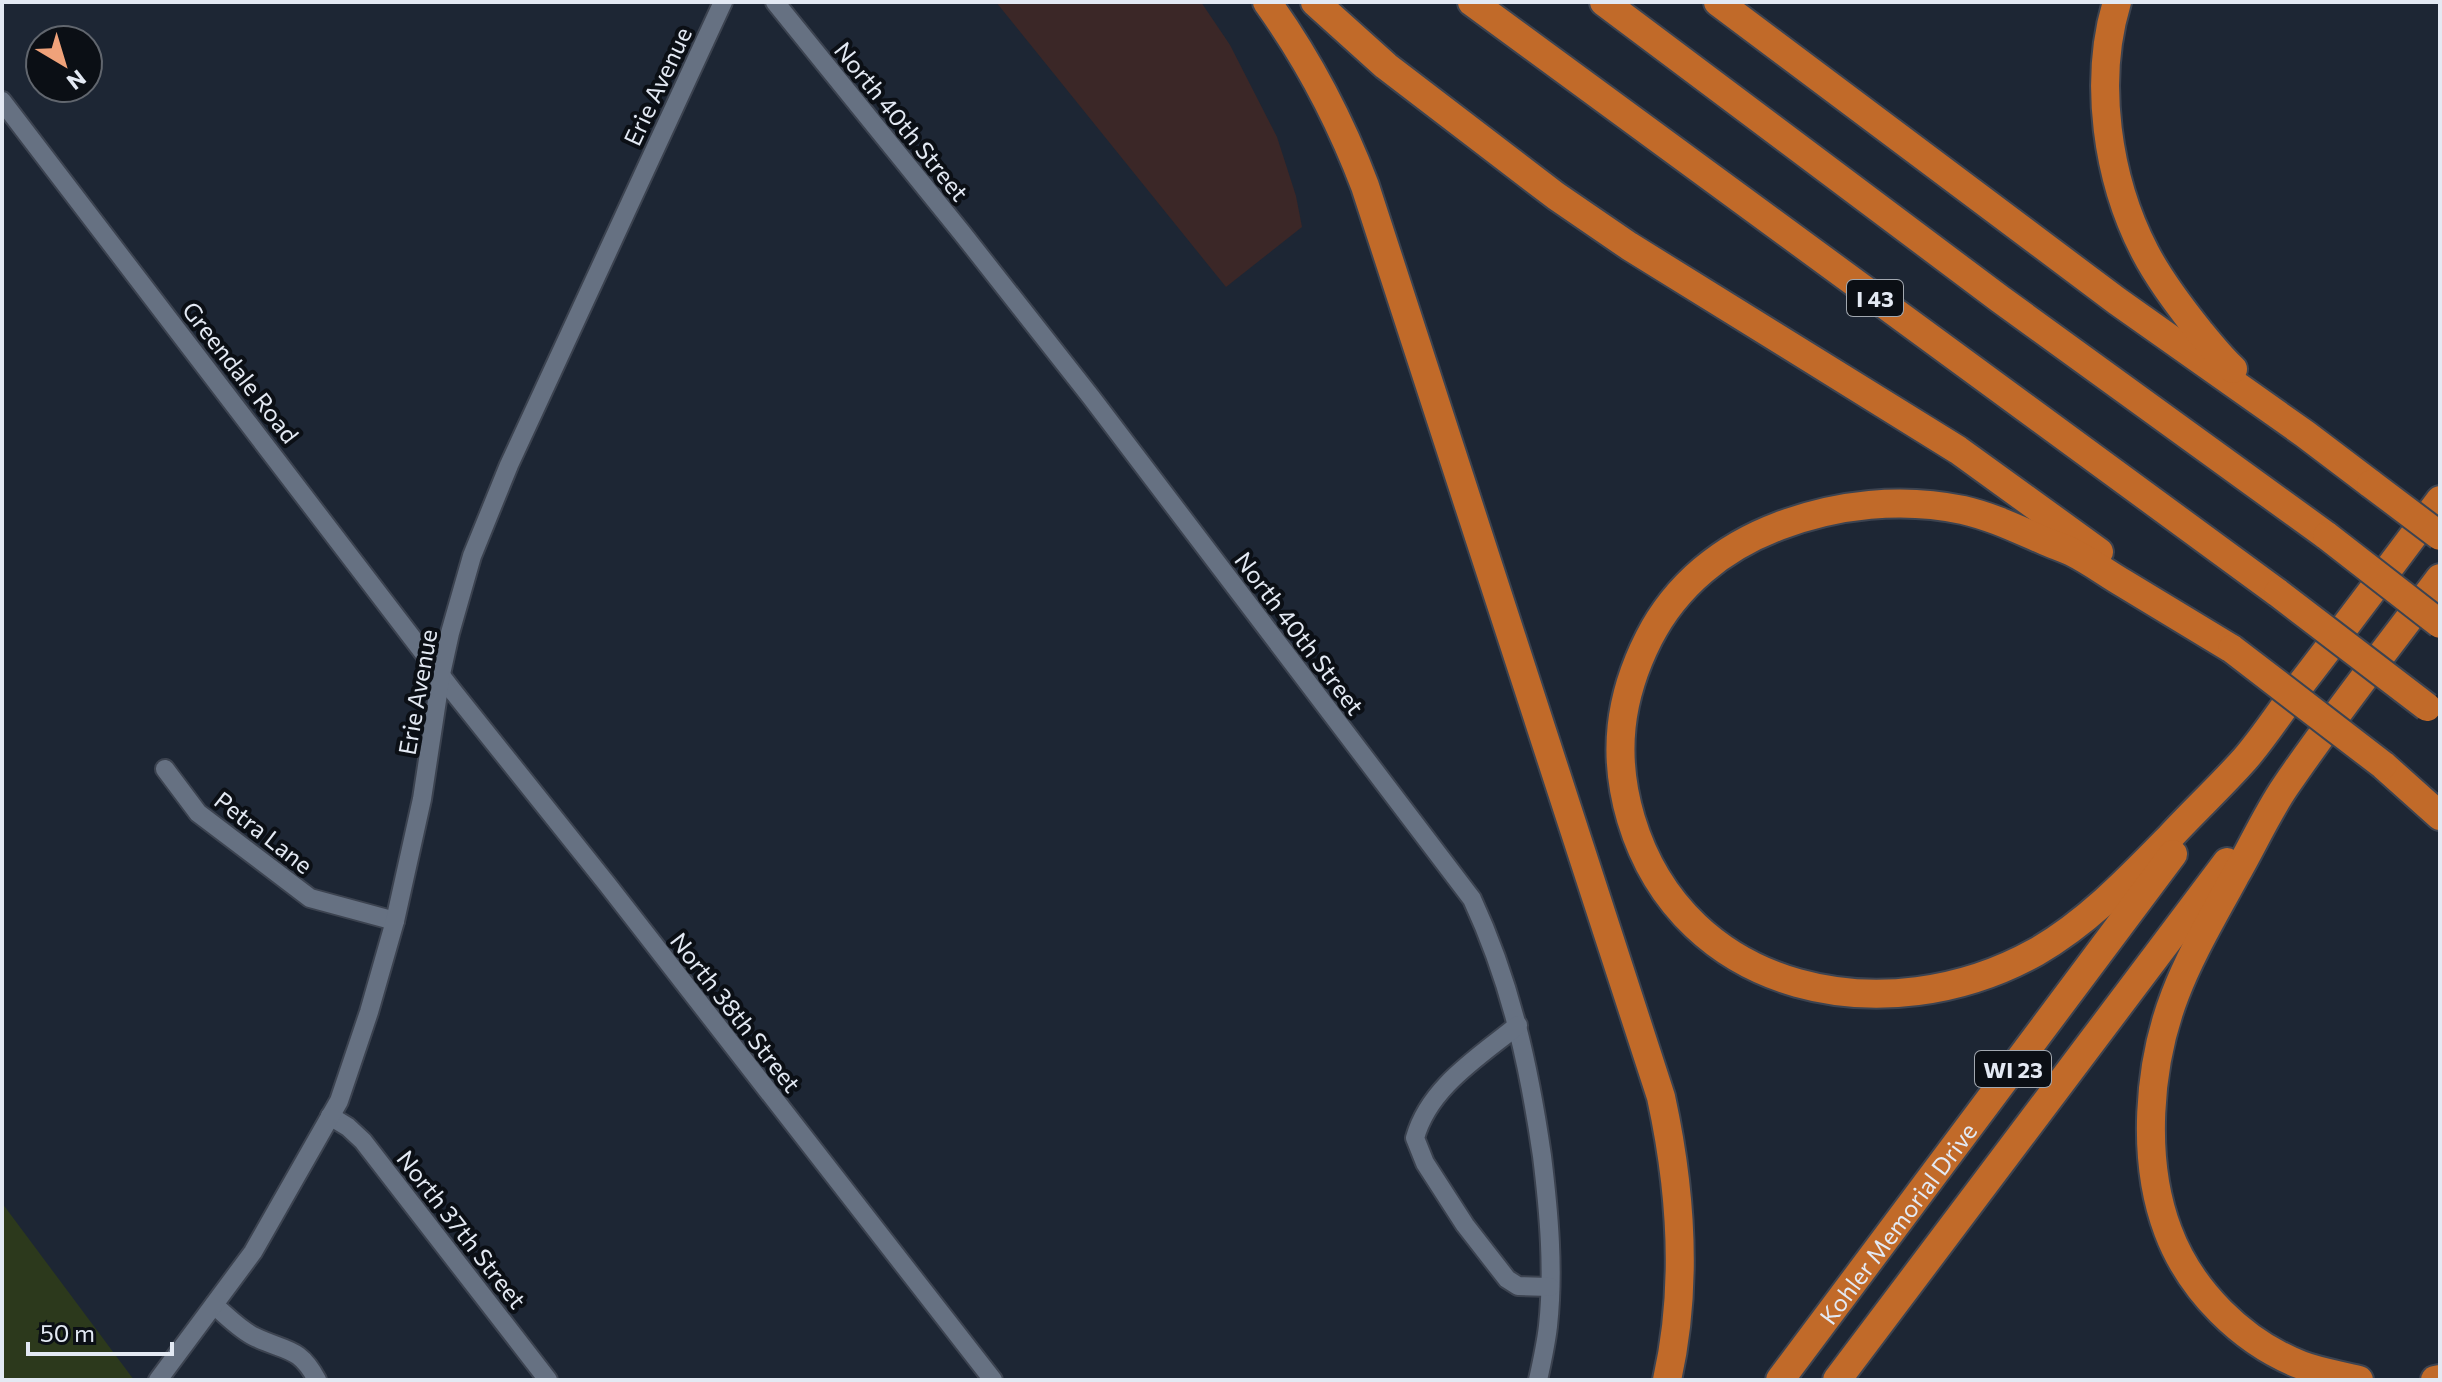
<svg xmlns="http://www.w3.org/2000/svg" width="2442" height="1382" font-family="Commissioner,sans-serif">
<rect width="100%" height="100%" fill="#1d2634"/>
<polygon fill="#3b2727" points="996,2 1201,2 1230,45 1277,137 1296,196 1302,227 1226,287"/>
<polygon fill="#2c391c" points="2,1203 134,1380 2,1380"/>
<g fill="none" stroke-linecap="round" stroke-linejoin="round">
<g stroke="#3c4350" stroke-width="22">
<g id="minor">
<path d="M775 2 962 233 1091 397 1472 899C1511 983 1529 1066 1542 1156 1549 1213 1554 1270 1548 1326 1546 1344 1542 1362 1538 1380"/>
<polyline points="2,101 452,690 607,884 993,1380"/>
<polyline points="165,769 198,813 310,898 395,921"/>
<path d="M1518 1025C1479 1057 1429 1087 1415 1138L1425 1163 1465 1225 1507 1279 1518 1286 1550 1287"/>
<polyline points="330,1116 348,1127 363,1141 548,1380"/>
<path d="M214 1305C226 1315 240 1330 255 1337 286 1352 299 1346 317 1380"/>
<polyline points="158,1380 253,1252 339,1101 369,1012 395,921 422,799 441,674 450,633 472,556 509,465 723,2"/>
</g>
</g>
<g stroke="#3c4350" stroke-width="32">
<g id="highway">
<path d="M1267 2C1308 59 1340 120 1365 186L1661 1097C1681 1189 1688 1287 1667 1380"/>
<polyline points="1315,2 1386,66 1556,196 1629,246 1958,450 2099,552"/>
<polyline points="1472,2 2278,593"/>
<polyline points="1604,2 2000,299 2327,536"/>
<polyline points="1718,2 2117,301 2305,434 2371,484"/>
<path d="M2117 2C2093 81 2107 179 2145 252 2160 281 2180 307 2200 332 2211 345 2221 358 2233 369"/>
<path d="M2232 649C2196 627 2159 605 2123 583 2106 573 2090 561 2072 552 2064 548 2054 545 2045 541 2017 529 1993 517 1963 510 1902 497 1837 504 1779 526 1723 547 1676 585 1649 638 1619 697 1612 755 1631 819 1684 996 1887 1035 2036 952 2087 923 2129 879 2170 837 2194 811 2221 786 2245 759 2264 737 2280 712 2298 688 2346 626 2393 563 2440 500"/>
<polyline points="2383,765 2440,816"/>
<path id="s1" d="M1780 1380 2173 854"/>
<polyline points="1837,1380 2227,862"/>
<path d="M2359 1380C2340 1375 2319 1372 2301 1365 2242 1342 2190 1290 2168 1231 2141 1160 2148 1065 2175 995 2191 953 2214 915 2235 876 2252 847 2266 815 2285 787 2334 715 2388 647 2440 578"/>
<polyline points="2435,1380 2440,1379"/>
</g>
</g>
<use href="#minor" stroke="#667182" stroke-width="18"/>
<use href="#highway" stroke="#c16a29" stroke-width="28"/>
<g stroke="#3c4350" stroke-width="32" stroke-linecap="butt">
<g id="highway-bridge">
<polyline points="2371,484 2440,536"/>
<polyline points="2327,536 2440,624"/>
<polyline points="2278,593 2427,707"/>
<polyline points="2232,649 2383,765"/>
</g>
</g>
<use href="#highway-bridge" stroke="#c16a29" stroke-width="28"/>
</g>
<g text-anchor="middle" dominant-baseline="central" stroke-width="8" stroke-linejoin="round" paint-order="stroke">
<g fill="#0b0f15" stroke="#a2a8b0" stroke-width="2">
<rect x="1847" y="280" width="56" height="36" rx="6"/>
<rect x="1975" y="1051" width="76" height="36" rx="6"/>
</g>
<g font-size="22" font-weight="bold" fill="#e3e9f3">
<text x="1875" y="298">I 43</text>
<text x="2013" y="1069">WI 23</text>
</g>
<g font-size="24" fill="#e3e9f3" stroke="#0b0f15">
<text transform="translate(657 86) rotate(-65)">Erie Avenue</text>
<text transform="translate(902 121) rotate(51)">North 40th Street</text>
<text transform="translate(241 372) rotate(52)">Greendale Road</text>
<text transform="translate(1300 633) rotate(53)">North 40th Street</text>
<text transform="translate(417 692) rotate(-80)">Erie Avenue</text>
<text transform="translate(264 832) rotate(38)">Petra Lane</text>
<text transform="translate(736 1012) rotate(52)">North 38th Street</text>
<text stroke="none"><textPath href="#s1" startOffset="196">Kohler Memorial Drive</textPath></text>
<text transform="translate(462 1229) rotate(52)">North 37th Street</text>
</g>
</g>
<rect width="2442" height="1382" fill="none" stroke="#e3e9f3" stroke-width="8"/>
<g transform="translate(64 64) rotate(142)"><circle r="38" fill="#0b0f15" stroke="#61666e" stroke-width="2"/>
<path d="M0-6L14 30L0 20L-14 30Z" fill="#f0a27a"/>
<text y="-12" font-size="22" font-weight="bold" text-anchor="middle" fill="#e3e9f3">N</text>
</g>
<path d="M28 1342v12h144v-12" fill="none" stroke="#e3e9f3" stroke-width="4"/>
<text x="40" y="1342" font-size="24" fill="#e3e9f3" stroke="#0b0f15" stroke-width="6" paint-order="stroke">50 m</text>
</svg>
